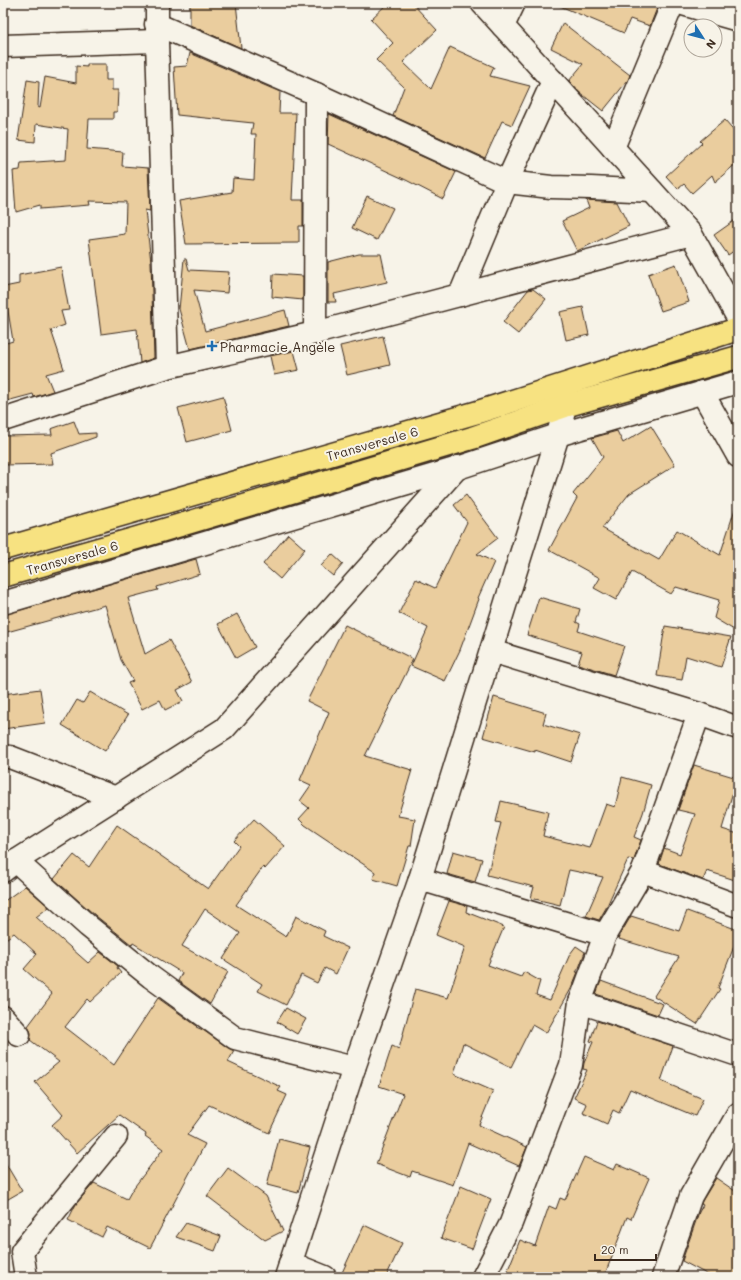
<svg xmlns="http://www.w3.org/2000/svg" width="741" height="1280" font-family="Mali,sans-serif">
<rect width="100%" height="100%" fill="#f7f3e8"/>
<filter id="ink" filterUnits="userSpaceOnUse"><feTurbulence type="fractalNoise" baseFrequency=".025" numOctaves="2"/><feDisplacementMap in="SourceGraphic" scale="8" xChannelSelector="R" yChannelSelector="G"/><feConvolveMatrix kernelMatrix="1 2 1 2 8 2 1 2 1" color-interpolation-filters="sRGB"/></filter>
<g filter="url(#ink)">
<g fill="#eacd9e" stroke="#3b2a1e">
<polygon points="190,3 236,3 241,48 190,25"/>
<polygon points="388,3 412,3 437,30 403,62 431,89 450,47 494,67 490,76 530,86 512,125 502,121 485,158 393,116 404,87 376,60 393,43 371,19"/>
<polygon points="553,3 659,3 650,26 630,19 624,33"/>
<polygon points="563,23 630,75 628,80 603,111 579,92 569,81 583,64 551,48"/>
<polygon points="190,53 280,92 279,113 296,113 292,200 303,200 303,226 299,226 299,243 186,244 179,201 232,192 233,178 254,180 256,134 251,134 253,123 177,115 174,67 187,66"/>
<polygon points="87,64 106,64 106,80 112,80 112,90 118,90 117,112 113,112 113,119 89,119 87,149 123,152 122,166 148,168 150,211 145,210 151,262 154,358 140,363 137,329 101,334 89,239 125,234 126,202 89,201 90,205 40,209 40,205 16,212 13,171 20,170 21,163 66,160 68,129 36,124 35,142 18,140 27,80 39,82 38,107 40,108 45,77 76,83 76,66 87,67"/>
<polygon points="329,114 456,172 443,199 406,180 328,144"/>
<polygon points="725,120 738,135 738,162 715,182 712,175 692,193 684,184 678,189 666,176 702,143 700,141"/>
<polygon points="367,196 393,208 377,240 352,228"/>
<polygon points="586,200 617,202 629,226 577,251 562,221 589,208"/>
<polygon points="738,218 738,248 728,255 714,235"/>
<polygon points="359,254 381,254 387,282 334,294 336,302 328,302 328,262"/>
<polygon points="184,259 186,259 189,270 229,272 227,293 194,290 205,331 285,310 289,326 190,349 179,309"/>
<polygon points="676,264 689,302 661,311 648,274"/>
<polygon points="61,267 69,310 61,311 65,325 51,330 64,369 46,374 53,391 34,397 33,394 3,402 3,344 13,341 4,287 19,284 19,275"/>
<polygon points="273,274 303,276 303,300 272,297"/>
<polygon points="533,289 546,299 518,334 503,322 528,290"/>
<polygon points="583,307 589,335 566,340 560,312"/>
<polygon points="383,336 390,365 347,375 340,346"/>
<polygon points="294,351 299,370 274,375 270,356"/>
<polygon points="223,396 232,430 187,442 178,408"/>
<polygon points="74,421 79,434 96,433 96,437 51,453 53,464 3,465 3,436 52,435 51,429"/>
<polygon points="651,426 675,465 629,494 602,528 659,560 677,530 720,555 735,509 738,509 738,615 734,630 714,618 719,600 676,587 671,594 632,572 616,600 594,588 600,578 549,550 577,498 573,494 603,457 592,438 617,431 623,443"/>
<polygon points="466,495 498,538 477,554 494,562 478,598 479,599 460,650 445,681 411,666 428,628 399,613 416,579 435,588 467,522 454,505"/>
<polygon points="288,534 305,549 280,579 263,564"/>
<polygon points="332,554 343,564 333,576 321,566"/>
<polygon points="196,559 200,574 157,587 158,590 128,598 145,654 169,640 192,682 177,690 183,701 165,710 160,700 142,709 128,683 133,681 121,660 105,605 7,632 3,615"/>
<polygon points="539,597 580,609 576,622 580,624 578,631 624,646 614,675 578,664 582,652 527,635"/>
<polygon points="237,614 255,647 236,658 218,624"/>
<polygon points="345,625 413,659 365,756 412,770 398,816 415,819 411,846 409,846 397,886 373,879 375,872 305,825 299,819 309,808 300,801 311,785 300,780 329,712 307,701"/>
<polygon points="665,626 731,637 721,667 686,656 682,680 657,676"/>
<polygon points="40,689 45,723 3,729 3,694"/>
<polygon points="90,692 128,715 105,751 62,725 77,700 83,703"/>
<polygon points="494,697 546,713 543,724 580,735 571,762 535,750 535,752 483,737"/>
<polygon points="694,765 737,778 722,829 738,834 738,881 707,871 703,880 659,864 664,848 680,854 695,814 678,810"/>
<polygon points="622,777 651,785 643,813 634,837 641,840 634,860 628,859 606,908 599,920 586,916 603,877 569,870 560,905 531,898 534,887 487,875 501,823 496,822 501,801 548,812 543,836 590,848 606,804 615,807"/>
<polygon points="254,819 285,846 265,869 263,867 236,905 286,937 296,916 325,931 323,936 348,948 336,974 325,968 317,983 301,975 286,1005 258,991 262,984 223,959 240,933 205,909 182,946 228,972 210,1004 178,981 182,973 133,943 132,945 96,916 54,879 74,855 89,867 117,825 208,889 239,846 234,841"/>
<polygon points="453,851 482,859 475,882 447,874"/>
<polygon points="25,886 49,907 36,917 88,963 100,952 118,966 117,968 121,973 90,1002 87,999 65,1027 114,1065 158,998 197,1026 196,1027 203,1030 228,1048 234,1051 228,1062 281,1087 278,1091 287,1095 269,1133 209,1105 187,1135 205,1144 150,1248 107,1227 102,1237 68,1220 76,1204 94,1183 127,1199 132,1190 163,1149 145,1136 146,1134 119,1115 77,1153 52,1125 63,1115 35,1082 59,1062 30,1040 31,1033 28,1026 52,994 24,969 37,954 14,933 3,941 3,902"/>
<polygon points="449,901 467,906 466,912 504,927 488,965 521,977 524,972 540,981 536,995 550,1000 570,954 576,946 585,952 579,968 576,972 578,972 571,989 546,1033 532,1025 511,1067 463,1043 454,1074 493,1091 479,1125 527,1147 519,1166 468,1143 453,1185 412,1171 410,1177 376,1164 403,1094 379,1086 392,1046 399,1049 415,989 448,998 465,947 436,935"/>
<polygon points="687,911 738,930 738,936 718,988 720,989 697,1024 654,996 679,957 619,939 621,933 631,916 679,931"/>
<polygon points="601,981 663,1004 658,1015 596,994"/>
<polygon points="286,1008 306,1019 297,1034 277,1022"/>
<polygon points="597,1021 673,1046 661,1081 703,1099 695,1116 630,1089 619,1113 613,1110 607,1124 583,1113 587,1104 574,1098 587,1070 583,1069 584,1063 593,1042 590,1041"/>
<polygon points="279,1139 310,1147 298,1193 267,1185"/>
<polygon points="584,1157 614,1170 617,1164 649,1178 631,1219 627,1217 604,1277 574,1277 561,1272 559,1277 505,1277 520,1240 535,1246 549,1206 556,1209 560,1198 565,1200"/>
<polygon points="3,1159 22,1191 3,1202"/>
<polygon points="228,1168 266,1196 283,1231 265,1240 207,1196"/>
<polygon points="716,1178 738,1193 738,1277 712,1277 682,1261 699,1212 703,1205 701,1204 702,1201"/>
<polygon points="461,1186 491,1199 472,1249 441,1238"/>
<polygon points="186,1223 221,1236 215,1251 176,1237"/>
<polygon points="364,1225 402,1243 386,1277 340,1277"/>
</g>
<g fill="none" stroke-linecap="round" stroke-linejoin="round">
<g stroke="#3b2a1e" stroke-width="25">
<g id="minor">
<polyline points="157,3 157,41 167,367"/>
<polyline points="482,3 691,234 738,318"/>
<polyline points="679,3 738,20"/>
<polyline points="156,24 316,94 507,182 551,187 591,188 652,191"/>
<polyline points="503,26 514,3"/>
<polyline points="3,46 157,41"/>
<polyline points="613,148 673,3"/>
<polyline points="460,295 507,182 553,81"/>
<polyline points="315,333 316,94"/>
<polyline points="702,392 738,456"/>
<polyline points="3,420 167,367 315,333 691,234"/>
<polyline points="3,603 458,468 558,435 738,382"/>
<polyline points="491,651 699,714 738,728"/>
<polyline points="3,756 10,757 116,798"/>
<polyline points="16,861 88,926 151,977 235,1038 354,1068"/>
<polyline points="3,871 16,861 224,729 458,467"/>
<polyline points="643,871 738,906"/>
<polyline points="420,879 605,935"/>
<polyline points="580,1002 738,1055"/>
<polyline points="3,1017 19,1035"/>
<polyline points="290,1263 325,1277"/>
<polyline points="26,1277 22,1251 116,1136"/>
<polyline points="286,1277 354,1068 420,879 558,435 565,406"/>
<polyline points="483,1277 511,1223 571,1065 580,1002 605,935 643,871 699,714"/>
<polyline points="663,1277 691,1196 738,1114"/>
</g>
</g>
<g stroke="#3b2a1e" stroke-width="25">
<g id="major">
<polyline points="3,549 478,412 738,329"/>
<polyline points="3,576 137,538 472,438 565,406 738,357"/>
</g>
</g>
<use href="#minor" stroke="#f7f3e8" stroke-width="22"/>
<use href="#major" stroke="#f7e281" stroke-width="22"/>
</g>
</g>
<path fill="#1f6fb2" stroke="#f7f3e8" stroke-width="1.5" d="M210 340h4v4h4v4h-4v4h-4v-4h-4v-4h4z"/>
<g text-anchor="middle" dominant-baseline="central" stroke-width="4" stroke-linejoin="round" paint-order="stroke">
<g font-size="13" fill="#3b2a1e" stroke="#f7f3e8" text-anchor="start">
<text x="220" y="346">Pharmacie Angèle</text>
</g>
<g font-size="13" fill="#3b2a1e" stroke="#f7f3e8">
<text transform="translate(372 443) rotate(-16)">Transversale 6</text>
<text transform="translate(72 557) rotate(-16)">Transversale 6</text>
</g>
</g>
<rect width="741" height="1280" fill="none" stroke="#f7f3e8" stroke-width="16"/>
<rect x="8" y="8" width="725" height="1264" fill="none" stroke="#3b2a1e" stroke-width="1.5" filter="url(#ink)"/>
<g transform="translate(703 38) rotate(126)"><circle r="19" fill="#f7f3e8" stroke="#aca397"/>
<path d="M0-3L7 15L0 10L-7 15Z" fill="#1f6fb2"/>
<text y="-6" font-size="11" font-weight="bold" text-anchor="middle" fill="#3b2a1e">N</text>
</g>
<path d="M595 1254v6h61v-6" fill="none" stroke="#3b2a1e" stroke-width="2"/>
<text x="601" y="1254" font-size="12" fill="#3b2a1e" stroke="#f7f3e8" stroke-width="3" paint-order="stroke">20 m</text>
</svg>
